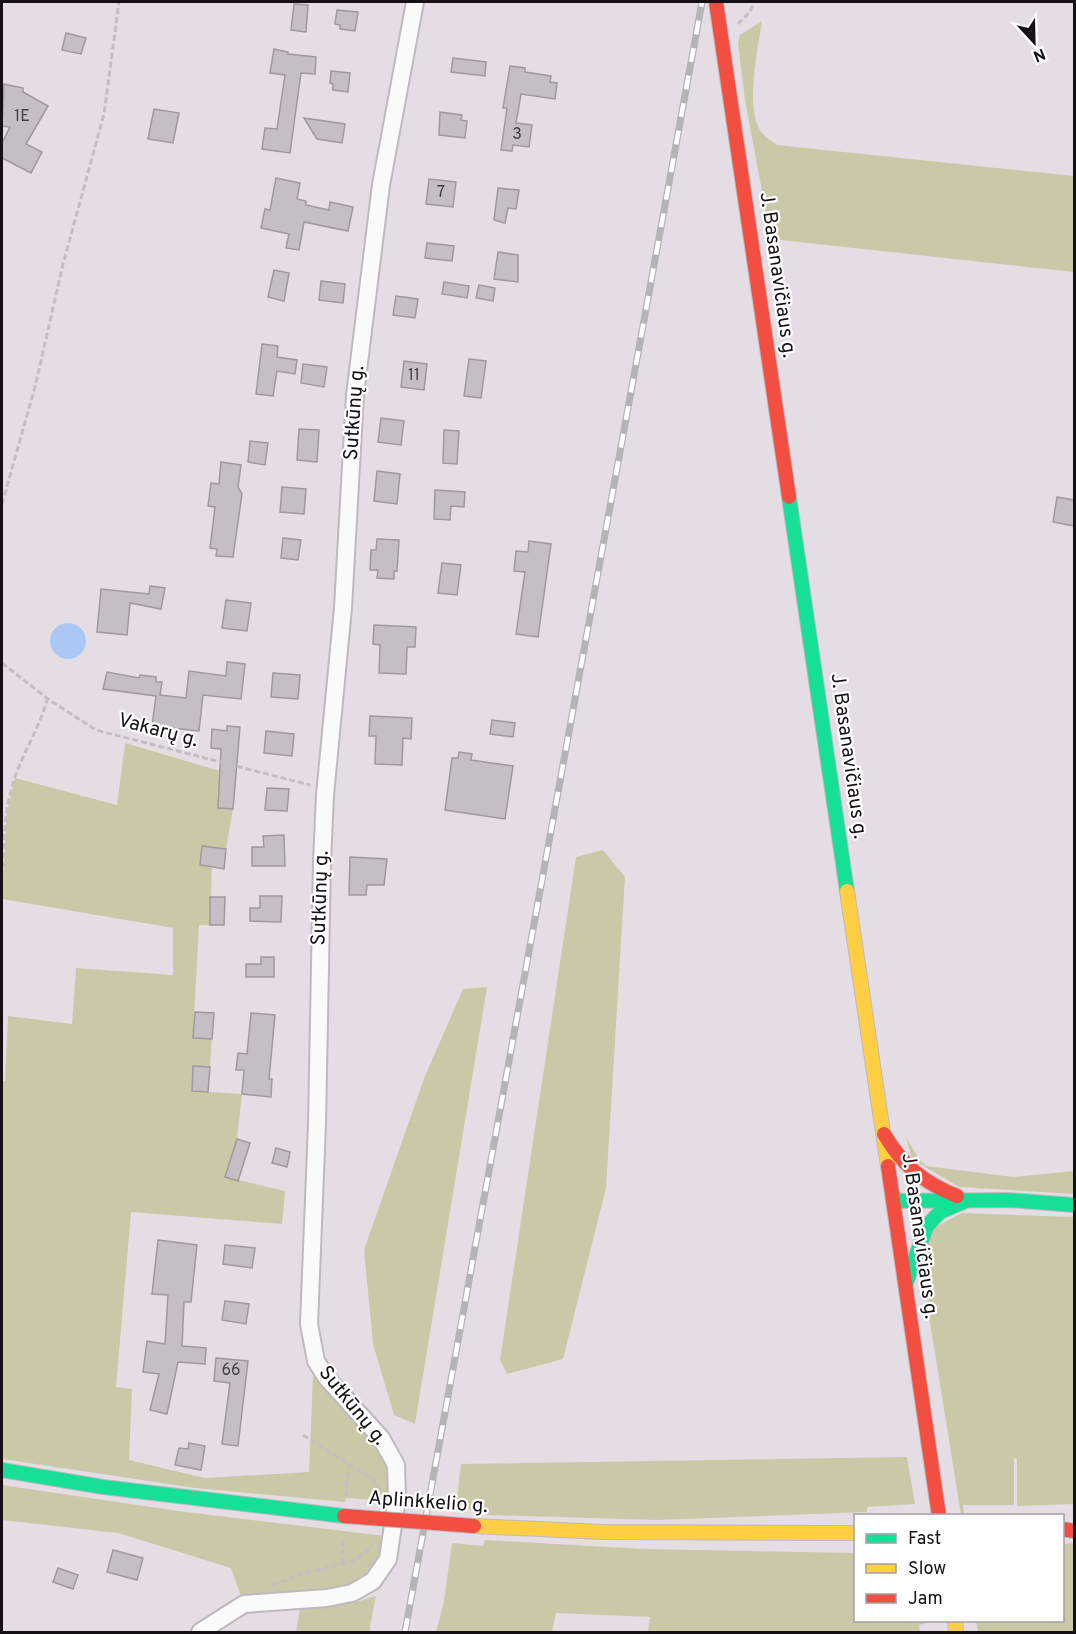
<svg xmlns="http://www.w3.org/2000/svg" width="1076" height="1634" font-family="Overpass,sans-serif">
<rect width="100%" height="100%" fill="#e4dee4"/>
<g fill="#c9c9a8">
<path d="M762 21C758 49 744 110 762 133 766 138 773 142 777 145L1074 176V272L771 239 745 100 738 43 740 35Z"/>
<polygon points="125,743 220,771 218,808 233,809 226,849 202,846 200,865 212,867 210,925 199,925 193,1037 212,1039 210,1067 194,1066 192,1091 242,1094 237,1139 226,1177 285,1191 282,1224 131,1212 116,1387 132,1389 129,1460 205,1478 309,1472 313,1376 380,1447 389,1465 389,1501 346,1498 345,1502 195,1488 2,1459 2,1081 5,1081 8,1016 72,1024 76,968 173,975 173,928 2,899 7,812 15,778 117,805"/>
<polygon points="603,850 625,877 606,1188 563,1359 507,1374 500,1360 576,857"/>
<polygon points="487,987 415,1424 394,1415 373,1344 364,1250 425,1076 463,989"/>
<polygon points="906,1137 918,1158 926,1166 1013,1177 1074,1171 1074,1194 959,1187 912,1159"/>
<polygon points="962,1213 1074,1217 1074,1504 1017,1506 1017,1459 1014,1458 1014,1505 963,1505 964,1515 961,1515 929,1316 923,1258 934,1228"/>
<polygon points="907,1457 915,1504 867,1507 867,1512 657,1520 487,1515 487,1510 456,1509 461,1464"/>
<path d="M2 1485 178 1511 385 1536C383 1549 380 1565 370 1575 348 1598 272 1596 241 1596L231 1568 118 1533 2 1520Z"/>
<polygon points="485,1540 644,1549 855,1553 856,1620 934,1621 919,1625 920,1632 678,1632 648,1631 650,1617 556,1613 552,1632 436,1632 444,1601 452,1543 483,1546"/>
<polygon points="1074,1543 1074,1632 978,1632 976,1621 1062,1620 1063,1544"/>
<polygon points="376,1596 369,1632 296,1632 300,1608 353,1603"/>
</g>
<circle fill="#abc8f5" cx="68" cy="641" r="18"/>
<g fill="#c4bfc4" stroke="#9e999e" stroke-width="1.5">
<polygon points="294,4 308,5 306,32 291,30"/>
<polygon points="337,10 358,12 355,31 340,29 340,25 335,24"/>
<polygon points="66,33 86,38 81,54 62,50"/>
<polygon points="274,49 288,52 288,54 316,57 315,74 301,73 290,153 262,149 265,128 277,129 285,75 270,73"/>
<polygon points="453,58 486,62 485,76 451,72"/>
<polygon points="510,66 525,68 525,72 551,76 550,82 557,83 555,99 521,94 516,123 532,125 529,147 513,145 512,151 501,150 507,108 503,108"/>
<polygon points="331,71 350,73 348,92 333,90 333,84 330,83"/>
<polygon points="4,84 23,88 23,92 48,106 26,144 42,152 31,173 2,158 2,143 10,127 2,126"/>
<polygon points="154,109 179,113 173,143 148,139"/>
<polygon points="440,112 462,115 461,120 467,121 465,138 439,135"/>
<polygon points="304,118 345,124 342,143 317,139"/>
<polygon points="276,178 300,183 297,199 306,201 306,205 329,210 330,202 353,207 348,231 304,222 299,250 286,248 289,234 261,228 265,209 270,210"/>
<polygon points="429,179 456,182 453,207 426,204"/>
<polygon points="498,188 519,190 516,209 508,208 505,223 494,220"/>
<polygon points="427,243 454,246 452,261 425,258"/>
<polygon points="498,252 518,255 518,282 494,279"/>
<polygon points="274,270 289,273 284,301 268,297"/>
<polygon points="321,281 345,284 343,303 319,300"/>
<polygon points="444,282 469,286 467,298 442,294"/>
<polygon points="479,285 495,288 493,301 476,298"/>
<polygon points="396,296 418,299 415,318 393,315"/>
<polygon points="262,344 278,346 277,357 297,360 295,374 277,371 273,396 256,394"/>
<polygon points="469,359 486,361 481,398 464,396"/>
<polygon points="404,361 427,364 424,390 401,387"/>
<polygon points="303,364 327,367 324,387 301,383"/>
<polygon points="381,418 404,421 401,445 378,442"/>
<polygon points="299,429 319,430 317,462 297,460"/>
<polygon points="444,430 459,431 457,464 443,463"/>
<polygon points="250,441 268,443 265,465 248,462"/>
<polygon points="221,462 241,465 238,487 242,494 233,557 216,556 217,549 210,548 215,507 208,506 211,483 219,484"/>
<polygon points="377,471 400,474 397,504 374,501"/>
<polygon points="282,487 306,489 304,514 280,512"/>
<polygon points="435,490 465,492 464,507 451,506 450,520 434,519"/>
<polygon points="1057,497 1074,500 1074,526 1053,522"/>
<polygon points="283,538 301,540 298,560 281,558"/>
<polygon points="377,539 399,540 397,571 394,571 394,579 377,578 378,570 370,570 371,550 376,550"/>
<polygon points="529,541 551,544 538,637 516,634 525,572 514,571 516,551 528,552"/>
<polygon points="442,563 461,565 457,595 438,593"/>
<polygon points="150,586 165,588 161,609 130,603 127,635 97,632 101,589 149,594"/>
<polygon points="226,600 251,603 247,631 222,628"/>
<polygon points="374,625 416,627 415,647 407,647 406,674 379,673 380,645 373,644"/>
<polygon points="227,662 245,664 241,699 203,695 199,731 152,726 156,696 103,689 107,672 139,678 140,675 156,677 156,682 162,682 160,695 186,698 189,671 226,676"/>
<polygon points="273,673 300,675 298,699 271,697"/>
<polygon points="370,716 412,718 411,739 403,738 402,765 375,764 376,736 369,736"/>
<polygon points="492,720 515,723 513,737 490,734"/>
<polygon points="227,726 240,727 233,809 218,808 221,749 211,748 212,729 227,731"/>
<polygon points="266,731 294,734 292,756 264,753"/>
<polygon points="459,752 472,754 471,760 513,766 505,819 445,810 452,758 458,758"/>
<polygon points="267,788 289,789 287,811 265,810"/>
<polygon points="284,835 285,866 252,866 252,847 264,847 263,836"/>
<polygon points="202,846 226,849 224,869 200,865"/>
<polygon points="350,857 387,859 384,885 367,885 366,895 349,895"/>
<polygon points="260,896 282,896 281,922 250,921 250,908 260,908"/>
<polygon points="210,897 225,897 224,925 210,925"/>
<polygon points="261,957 274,957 274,977 246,977 246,964 261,964"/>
<polygon points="195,1012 214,1013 212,1039 193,1038"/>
<polygon points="251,1013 275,1015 269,1079 272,1079 271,1097 242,1094 244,1070 236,1070 238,1053 247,1054"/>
<polygon points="193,1066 210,1067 208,1092 192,1091"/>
<polygon points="237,1139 250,1143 238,1181 225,1177"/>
<polygon points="276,1148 290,1152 287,1167 272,1163"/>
<polygon points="158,1240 197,1245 191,1302 184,1302 182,1346 206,1348 205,1364 178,1362 167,1414 150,1410 159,1374 143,1372 147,1341 165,1344 168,1295 152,1294"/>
<polygon points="225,1245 255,1248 252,1268 223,1264"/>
<polygon points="225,1301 249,1304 246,1324 222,1320"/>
<polygon points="216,1358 248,1361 238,1446 222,1444 230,1383 214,1381"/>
<polygon points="189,1443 205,1446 201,1470 175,1465 179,1448 188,1449"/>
<polygon points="113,1550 143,1558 137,1580 107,1572"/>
<polygon points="58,1568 78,1575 73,1589 53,1582"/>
</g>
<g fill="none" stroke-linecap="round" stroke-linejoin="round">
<g stroke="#beb9be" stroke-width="20">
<polyline id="street" points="200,1632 244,1604 327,1598 352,1593 373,1581 388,1559 397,1498 396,1465 381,1438 326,1377 316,1361 309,1324 317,1124 322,862 325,795 343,608 355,395 381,185 415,2"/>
</g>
<g stroke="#beb9be" stroke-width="16">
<g id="fast">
<polyline points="789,497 847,891"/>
<polyline points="894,1201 1009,1200 1074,1205"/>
<polyline points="906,1283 927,1226 940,1212 966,1201"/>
<polyline points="2,1470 103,1487 344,1516"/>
</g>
</g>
<g stroke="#beb9be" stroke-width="16">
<g id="slow">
<polyline points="847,891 888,1166"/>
<polyline points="474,1526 602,1532 856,1533"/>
<polyline points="955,1620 956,1632"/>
</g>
</g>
<g stroke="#beb9be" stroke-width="16">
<g id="jam">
<polyline points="716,2 789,497"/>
<path d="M884 1134C902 1165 924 1183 957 1196"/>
<polyline points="888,1166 939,1516"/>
<polyline points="1062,1529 1074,1531"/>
</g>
</g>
<g stroke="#c2bfc2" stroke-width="3" stroke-dasharray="6 3" stroke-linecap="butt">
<polyline points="738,24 750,12 754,2"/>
<polyline points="2,504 35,387 63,264 104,114 119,2"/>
<polyline points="2,663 48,699 96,730 310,785"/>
<path d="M2 876C4 845 4 812 13 783 22 754 39 729 47 700"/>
<polyline points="303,1435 374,1480 378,1490 377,1498"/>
<polyline points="346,1496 349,1465"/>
<polyline points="342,1564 343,1538"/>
<polyline points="272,1585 301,1574 354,1561 373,1546"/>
</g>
<use href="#street" stroke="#fbfafb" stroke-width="16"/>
<use href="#fast" stroke="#16e098" stroke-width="14"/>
<use href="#slow" stroke="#ffcf43" stroke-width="14"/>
<use href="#jam" stroke="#f24e42" stroke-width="14"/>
<g stroke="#b5b4b5" stroke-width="7">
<polyline id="rail" points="405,1632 702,2"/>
</g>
<use href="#rail" stroke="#fff" stroke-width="4.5" stroke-dasharray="14" stroke-linecap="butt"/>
<g stroke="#beb9be" stroke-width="16" stroke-linecap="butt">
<polyline id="jam-bridge" points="344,1516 474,1526"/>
</g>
<use href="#jam-bridge" stroke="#f24e42" stroke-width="14"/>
</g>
<g text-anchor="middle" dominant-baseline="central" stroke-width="4.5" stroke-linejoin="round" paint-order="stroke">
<g font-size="16" fill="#403c40">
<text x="22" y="117">1E</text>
<text x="517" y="135">3</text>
<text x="441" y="193">7</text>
<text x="414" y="376">11</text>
<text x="231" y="1371">66</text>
</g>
<g font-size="20" fill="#141014" stroke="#fff">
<text transform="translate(777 275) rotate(82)">J. Basanavičiaus g.</text>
<text transform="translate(355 413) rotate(-86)">Sutkūnų g.</text>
<text transform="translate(158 731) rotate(15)">Vakarų g.</text>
<text transform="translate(848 756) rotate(82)">J. Basanavičiaus g.</text>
<text transform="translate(321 898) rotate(-88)">Sutkūnų g.</text>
<text transform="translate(919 1236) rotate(82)">J. Basanavičiaus g.</text>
<text transform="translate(352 1406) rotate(51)">Sutkūnų g.</text>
<text transform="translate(428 1503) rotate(4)">Aplinkkelio g.</text>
</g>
</g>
<rect width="1076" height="1634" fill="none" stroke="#141014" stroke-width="6"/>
<rect x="854" y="1514" width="210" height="108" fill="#ffffff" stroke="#a19fa1" stroke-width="1.5"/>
<rect x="866" y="1534" width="30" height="9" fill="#16e098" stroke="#a19fa1" stroke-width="1.5"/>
<text x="908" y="1544" font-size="18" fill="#141014">Fast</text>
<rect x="866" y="1564" width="30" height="9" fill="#ffcf43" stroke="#a19fa1" stroke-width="1.5"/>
<text x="908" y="1574" font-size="18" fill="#141014">Slow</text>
<rect x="866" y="1594" width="30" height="9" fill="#f24e42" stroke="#a19fa1" stroke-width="1.5"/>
<text x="908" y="1604" font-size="18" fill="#141014">Jam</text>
<g transform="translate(1034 42) rotate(158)" stroke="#ffffff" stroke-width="4.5" paint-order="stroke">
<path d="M0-4.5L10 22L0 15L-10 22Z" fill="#141014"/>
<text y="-9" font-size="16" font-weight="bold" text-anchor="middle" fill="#141014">N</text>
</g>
</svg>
